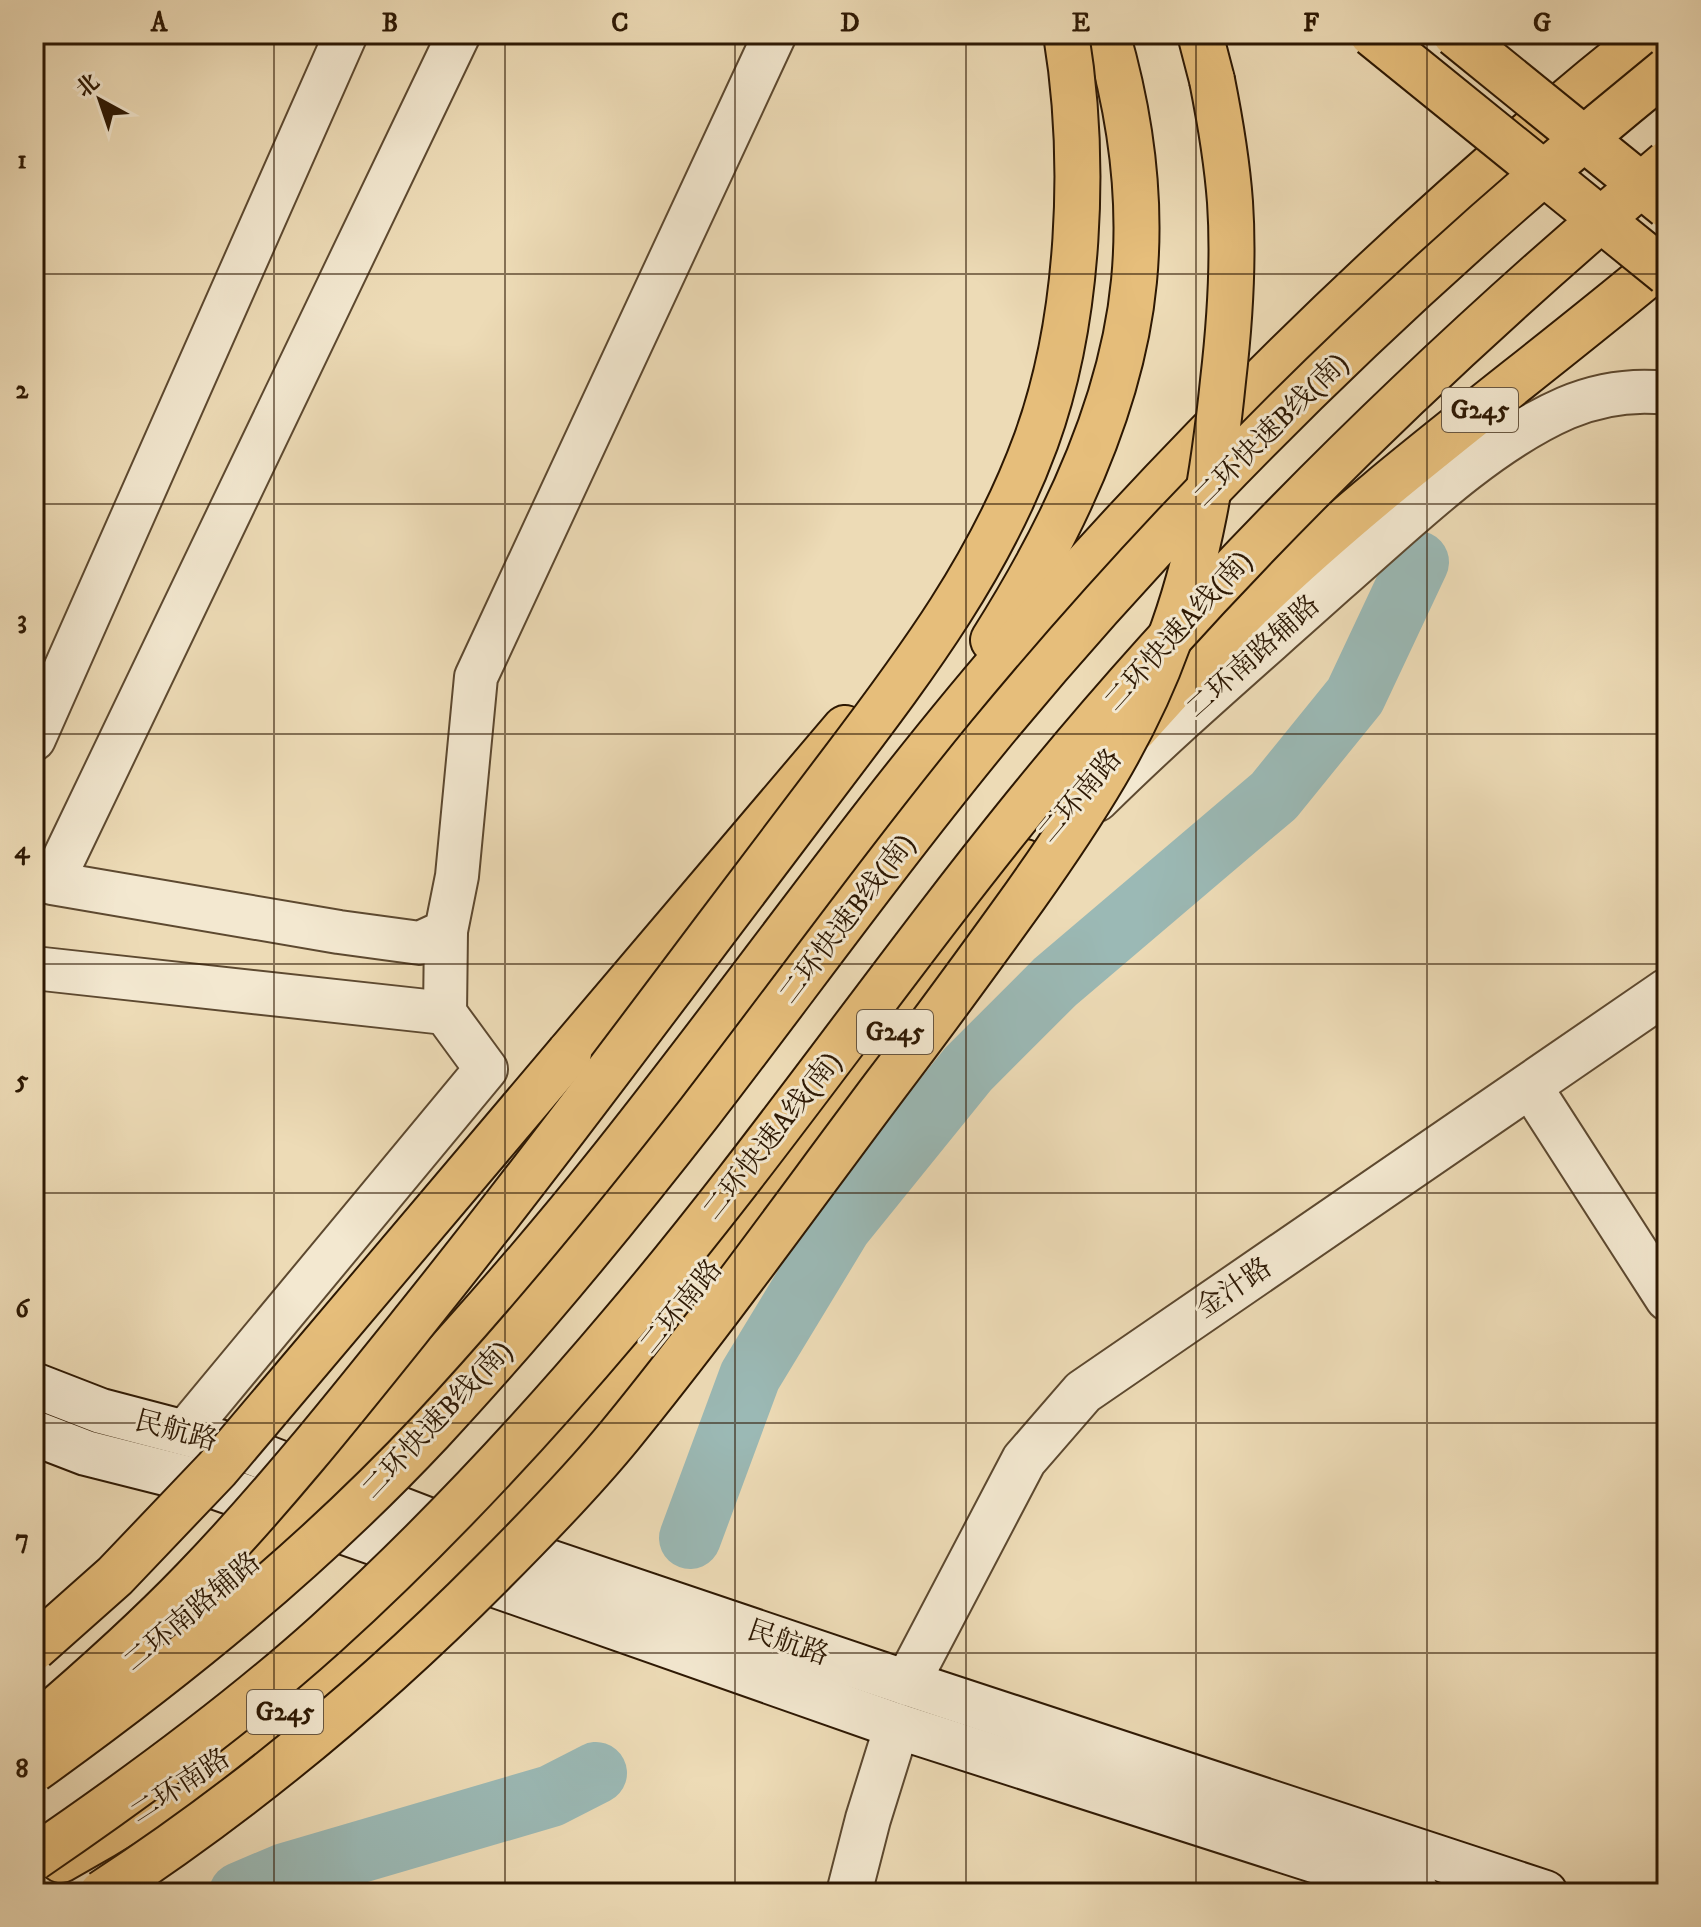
<svg xmlns="http://www.w3.org/2000/svg" width="1701" height="1927" font-family="'IM FELL DW Pica','Noto Serif SC',serif">
<rect width="100%" height="100%" fill="#eddbb6"/>
<filter id="stains"><feTurbulence type="fractalNoise" baseFrequency=".0025" numOctaves="4"/><feColorMatrix values="0 0 0 0 .2 0 0 0 0 .09 0 0 0 0 .02 0 0 0 .5 -.17"/></filter>
<radialGradient id="worn" r=".72"><stop offset=".6" stop-color="#630" stop-opacity="0"/><stop offset="1" stop-color="#630" stop-opacity=".3"/></radialGradient>
<g fill="none" stroke-linecap="round" stroke-linejoin="round">
<g stroke="#9bb9b5" stroke-width="62">
<polyline points="690,1538 750,1376 841,1226 968,1069 1055,982 1274,796 1355,696 1418,562"/>
<polyline points="240,1893 285,1874 551,1796 596,1773"/>
</g>
<g stroke="#5d4930" stroke-width="46">
<g id="minor">
<polyline points="459,34 52,883 339,932 420,943 446,931 457,876 476,677 775,34"/>
<polyline points="34,739 346,34"/>
<path d="M1097 800C1174 724 1255 655 1335 583 1403 524 1483 444 1566 408 1599 394 1632 389 1667 393"/>
<polyline points="34,968 445,1013 486,1069 184,1433"/>
<polyline points="445,1013 446,931"/>
<polyline points="1530,1086 1667,1299"/>
<polyline points="107,1682 164,1643 225,1591"/>
</g>
</g>
<g stroke="#5d4930" stroke-width="48">
<g id="tertiary">
<polyline points="907,1683 1024,1460 1083,1392 1667,991"/>
<polyline points="849,1893 868,1819 897,1726"/>
</g>
</g>
<g stroke="#2d1803" stroke-width="48">
<g id="secondary">
<polyline points="34,1385 101,1411 238,1447 451,1529 907,1683 1545,1893"/>
<polyline points="34,1433 86,1453 205,1483 897,1726 1417,1893"/>
</g>
</g>
<g stroke="#2d1803" stroke-width="48">
<g id="primary">
<path d="M993 640C1060 534 1122 408 1134 281 1142 198 1130 113 1107 34"/>
<path d="M1135 729C1172 688 1208 647 1247 609 1378 482 1528 376 1667 259"/>
<path d="M203 1623C238 1586 270 1547 304 1510 407 1398 510 1287 604 1169 746 992 875 804 1025 633 1215 416 1424 214 1649 34"/>
<path d="M61 1860C126 1824 189 1784 250 1739 454 1590 627 1379 782 1181 864 1076 941 966 1025 862"/>
</g>
</g>
<g stroke="#2d1803" stroke-width="48">
<g id="trunk">
<polyline points="1200,34 1212,80"/>
<polyline points="569,1053 845,728"/>
</g>
</g>
<use href="#minor" stroke="#f3e8d0" stroke-width="42"/>
<use href="#tertiary" stroke="#f3e8d0" stroke-width="44"/>
<use href="#secondary" stroke="#f3e8d0" stroke-width="44"/>
<use href="#primary" stroke="#e6be7b" stroke-width="44"/>
<use href="#trunk" stroke="#e6be7b" stroke-width="44"/>
<g stroke="#2d1803" stroke-width="48" stroke-linecap="butt">
<g id="primary-bridge">
<polyline points="1372,34 1667,273"/>
<polyline points="1455,34 1667,206"/>
</g>
</g>
<g stroke="#2d1803" stroke-width="48" stroke-linecap="butt">
<g id="trunk-bridge">
<polyline points="34,1648 115,1576 217,1469 569,1053"/>
<path d="M34 1728C89 1681 143 1633 193 1581 274 1497 347 1405 420 1314 521 1188 618 1059 715 930 757 875 798 820 839 766 918 662 991 564 1036 441 1080 320 1087 161 1066 34"/>
<path d="M34 1770C176 1668 311 1559 431 1431 526 1329 614 1222 699 1113 796 987 889 858 989 736 1190 492 1422 269 1667 70"/>
<path d="M34 1858C135 1789 235 1716 326 1634 432 1538 529 1434 621 1325 770 1150 899 959 1045 782 1231 556 1443 352 1667 163"/>
<path d="M102 1893C244 1800 372 1694 491 1574 536 1529 581 1483 621 1434 713 1321 798 1202 885 1086 933 1023 979 960 1025 896 1081 817 1135 735 1168 643 1200 559 1214 470 1223 381 1230 321 1234 261 1230 202 1227 161 1220 120 1212 80"/>
</g>
</g>
<use href="#primary-bridge" stroke="#e6be7b" stroke-width="44"/>
<use href="#trunk-bridge" stroke="#e6be7b" stroke-width="44"/>
</g>
<path fill="none" stroke="#2d1803" stroke-width="2" stroke-opacity="0.55" d="M274 34V1893M505 34V1893M735 34V1893M966 34V1893M1196 34V1893M1427 34V1893M34 274H1667M34 504H1667M34 734H1667M34 964H1667M34 1193H1667M34 1423H1667M34 1653H1667"/>
<g text-anchor="middle" dominant-baseline="central" stroke-width="6" stroke-linejoin="round" paint-order="stroke">
<g fill="#f3e8d0" stroke="#685640" stroke-width="2">
<rect x="1442" y="388" width="76" height="44" rx="6"/>
<rect x="857" y="1010" width="76" height="44" rx="6"/>
<rect x="247" y="1690" width="76" height="44" rx="6"/>
</g>
<g font-size="26" font-weight="bold" fill="#2d1803">
<text x="1480" y="410">G245</text>
<text x="895" y="1032">G245</text>
<text x="285" y="1712">G245</text>
</g>
<g font-size="28" fill="#2d1803" stroke="#f3e8d0">
<text transform="translate(1271 430) rotate(-45)">二环快速B线(南)</text>
<text transform="translate(1178 631) rotate(-48)">二环快速A线(南)</text>
<text transform="translate(1253 657) rotate(-42)">二环南路辅路</text>
<text transform="translate(1080 796) rotate(-50)">二环南路</text>
<text transform="translate(847 919) rotate(-53)">二环快速B线(南)</text>
<text transform="translate(772 1136) rotate(-52)">二环快速A线(南)</text>
<text transform="translate(1234 1288) rotate(-34)">金汁路</text>
<text transform="translate(681 1307) rotate(-51)">二环南路</text>
<text transform="translate(437 1420) rotate(-47)">二环快速B线(南)</text>
<text transform="translate(176 1431) rotate(15)">民航路</text>
<text transform="translate(192 1612) rotate(-40)">二环南路辅路</text>
<text transform="translate(788 1643) rotate(19)">民航路</text>
<text transform="translate(180 1786) rotate(-33)">二环南路</text>
</g>
</g>
<rect width="1701" height="1927" fill="none" stroke="#eddbb6" stroke-width="88"/>
<g transform="translate(100 100) rotate(320)" stroke="#f3e8d0" stroke-width="6" paint-order="stroke">
<path d="M0-6L14 30L0 20L-14 30Z" fill="#2d1803"/>
<text y="-12" font-size="22" font-weight="bold" text-anchor="middle" fill="#2d1803">北</text>
</g>
<rect x="44" y="44" width="1613" height="1839" fill="none" stroke="#2d1803" stroke-width="3"/>
<g font-size="26" text-anchor="middle" font-weight="bold" fill="#2d1803">
<text x="159" y="31">A</text>
<text x="390" y="31">B</text>
<text x="620" y="31">C</text>
<text x="850" y="31">D</text>
<text x="1081" y="31">E</text>
<text x="1311" y="31">F</text>
<text x="1542" y="31">G</text>
<text x="22" y="168">1</text>
<text x="22" y="398">2</text>
<text x="22" y="628">3</text>
<text x="22" y="858">4</text>
<text x="22" y="1088">5</text>
<text x="22" y="1317">6</text>
<text x="22" y="1547">7</text>
<text x="22" y="1777">8</text>
</g>
<rect width="100%" height="100%" filter="url(#stains)"/>
<rect width="100%" height="100%" fill="url(#worn)"/>
</svg>
